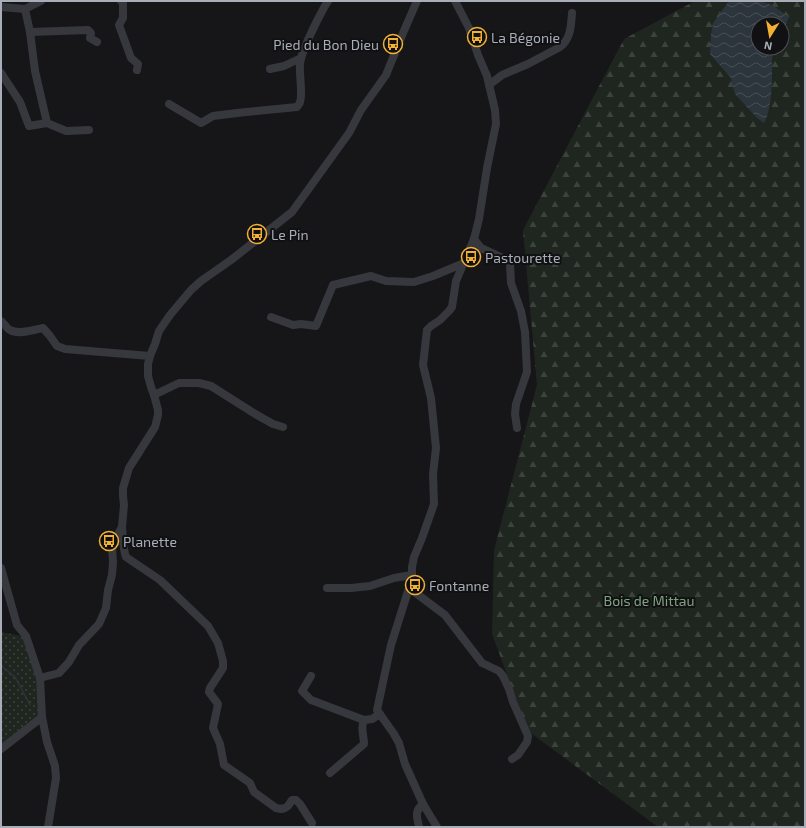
<svg xmlns="http://www.w3.org/2000/svg" width="806" height="828" font-family="'Exo 2',sans-serif">
<defs>
<pattern id="grass-dots" width="8" height="8" patternUnits="userSpaceOnUse"><rect width="8" height="8" fill="#1e261f"/><path d="M2 2h.1M6 6h.1" fill="none" stroke="#3c433d" stroke-width="1.8" stroke-linecap="round"/></pattern>
<pattern id="forest-firs" width="22" height="20" patternUnits="userSpaceOnUse"><rect width="22" height="20" fill="#1e261f"/><path d="M5 1l3.5 6h-7zM16 11l3.5 6h-7z" fill="#3c433d"/></pattern>
<pattern id="water-waves" width="16" height="10" patternUnits="userSpaceOnUse"><rect width="16" height="10" fill="#2c353c"/><path d="M0 5q4-4 8 0t8 0" fill="none" stroke="#485056"/></pattern>
</defs>
<rect width="100%" height="100%" fill="#161618"/>
<polygon fill="url(#grass-dots)" points="1,632 22,636 35,669 39,714 1,744"/>
<path fill="url(#forest-firs)" fill-rule="evenodd" d="M695 1H805V827H658L528 731 492 634 494 550 537 385 523 230 624 39ZM758 24H782V48H758Z"/>
<path fill="url(#water-waves)" d="M729 1H760L772 5 789 17 782 33V24H758V48H775C771 56 772 64 772 73 772 87 771 111 764 123L757 118 735 94 731 78 710 54 711 35 713 23Z"/>
<g fill="none" stroke-linecap="round" stroke-linejoin="round">
<polyline stroke="#2c353c" stroke-width="1.5" points="1,666 15,677 30,705"/>
<g stroke="#37383d" stroke-width="8">
<polyline points="121,1 123,3 123,18 119,25 131,58 138,64 137,70"/>
<polyline points="1,7 25,9 41,1"/>
<polyline points="25,9 30,32 35,71 47,123 66,131 89,130"/>
<polyline points="30,32 88,30 91,33 90,38 97,42"/>
<polyline points="270,69 284,66 301,58"/>
<polyline points="1,73 20,102 29,126 47,123"/>
<path d="M489 85 502 75 528 64 560 47C571 39 571 25 572 13"/>
<path d="M169 104 201 123 213 116 237 113 297 107C298 105 300 104 300 102 303 94 299 74 300 64 301 51 321 12 328 1"/>
<polyline points="474,239 481,248 507,260 510,264 511,283 521,311 525,332 527,372 516,404 515,414 517,428"/>
<polyline points="271,317 293,325 301,324 316,326 333,285 371,276 386,281 414,282 433,276 464,263"/>
<path d="M1 321C4 323 7 329 10 330 18 335 34 330 43 328L50 336 57 346 65 349 150 356"/>
<polyline points="154,395 179,383 199,383 211,386 257,415 273,424 283,427"/>
<path d="M122 527C123 536 123 550 126 557L160 580 208 626 218 643 223 661V668L210 688 209 692 218 704 213 728 220 744 224 765 250 783 254 792 276 808 281 809 285 808 288 806 292 800H296L300 804 312 823"/>
<polyline points="1,568 17,625 26,636 40,678 42,717 47,742 55,766 56,778 48,827"/>
<polyline points="327,588 351,588 370,586 394,578 412,575"/>
<polyline points="409,588 445,615 482,663 499,671 503,676 509,689 513,702 528,736 527,742 518,755 512,759"/>
<polyline points="311,676 302,691 311,700 364,720 372,719 380,714"/>
<polyline points="40,678 59,673 69,662 79,645 99,624 106,608 108,590 112,575 113,562 112,548 115,540 122,527 124,505 123,496 123,488 129,468 155,427 158,415 158,410 154,395 151,387 148,376 148,364 150,356 155,344 159,331 170,315 191,290 201,281 231,260 292,212 349,133 361,110 386,75 403,33 417,1"/>
<polyline points="1,749 42,717"/>
<path d="M330 773 364 744C364 735 360 728 364 720"/>
<path d="M419 827C417 817 414 811 423 804"/>
<polyline points="437,827 423,804 405,764 399,743 394,734 377,710 391,645 409,588 412,575 412,567 414,557 422,538 434,504 433,474 436,448 431,398 423,365 427,330 431,326 440,320 449,311 452,307 456,281 474,239 479,219 487,168 496,124 495,110 487,76 478,55 469,28 455,1"/>
</g>
</g>
<defs>
<g id="bus-ring" transform="scale(1)"><circle r="9.5" fill="#111113" stroke="#f2b134" stroke-width="1.5"/><path d="M-5-6H5V4H4V6H2V4H-2V6H-4V4H-5ZM-3.5-4V0h7V-4ZM-3.5 1.2v1.5H-2V1.2ZM2 1.2v1.5H3.5V1.2Z" fill="#f2b134"/></g>
</defs>
<g fill-rule="evenodd">
<use href="#bus-ring" x="477" y="37"/>
<use href="#bus-ring" x="393" y="44"/>
<use href="#bus-ring" x="257" y="234"/>
<use href="#bus-ring" x="471" y="257"/>
<use href="#bus-ring" x="109" y="541"/>
<use href="#bus-ring" x="415" y="585"/>
</g>
<g text-anchor="middle" dominant-baseline="central" stroke-width="4" stroke-linejoin="round" paint-order="stroke">
<g font-size="14" fill="#a8adb8" stroke="#111113" text-anchor="start">
<text x="491" y="37">La Bégonie</text>
<text x="379" y="44" text-anchor="end">Pied du Bon Dieu</text>
<text x="271" y="234">Le Pin</text>
<text x="485" y="257">Pastourette</text>
<text x="123" y="541">Planette</text>
<text x="429" y="585">Fontanne</text>
</g>
<g font-size="14" fill="#7fa381" stroke="#111113">
<text x="649" y="600">Bois de Mittau</text>
</g>
</g>
<rect width="806" height="828" fill="none" stroke="#a8adb8" stroke-width="4"/>
<g transform="translate(770 36) rotate(191)"><circle r="19" fill="#111113" stroke="#4d4f55"/>
<path d="M0-3L7 15L0 10L-7 15Z" fill="#f2b134"/>
<text y="-6" font-size="11" font-weight="bold" text-anchor="middle" fill="#a8adb8">N</text>
</g>
</svg>
